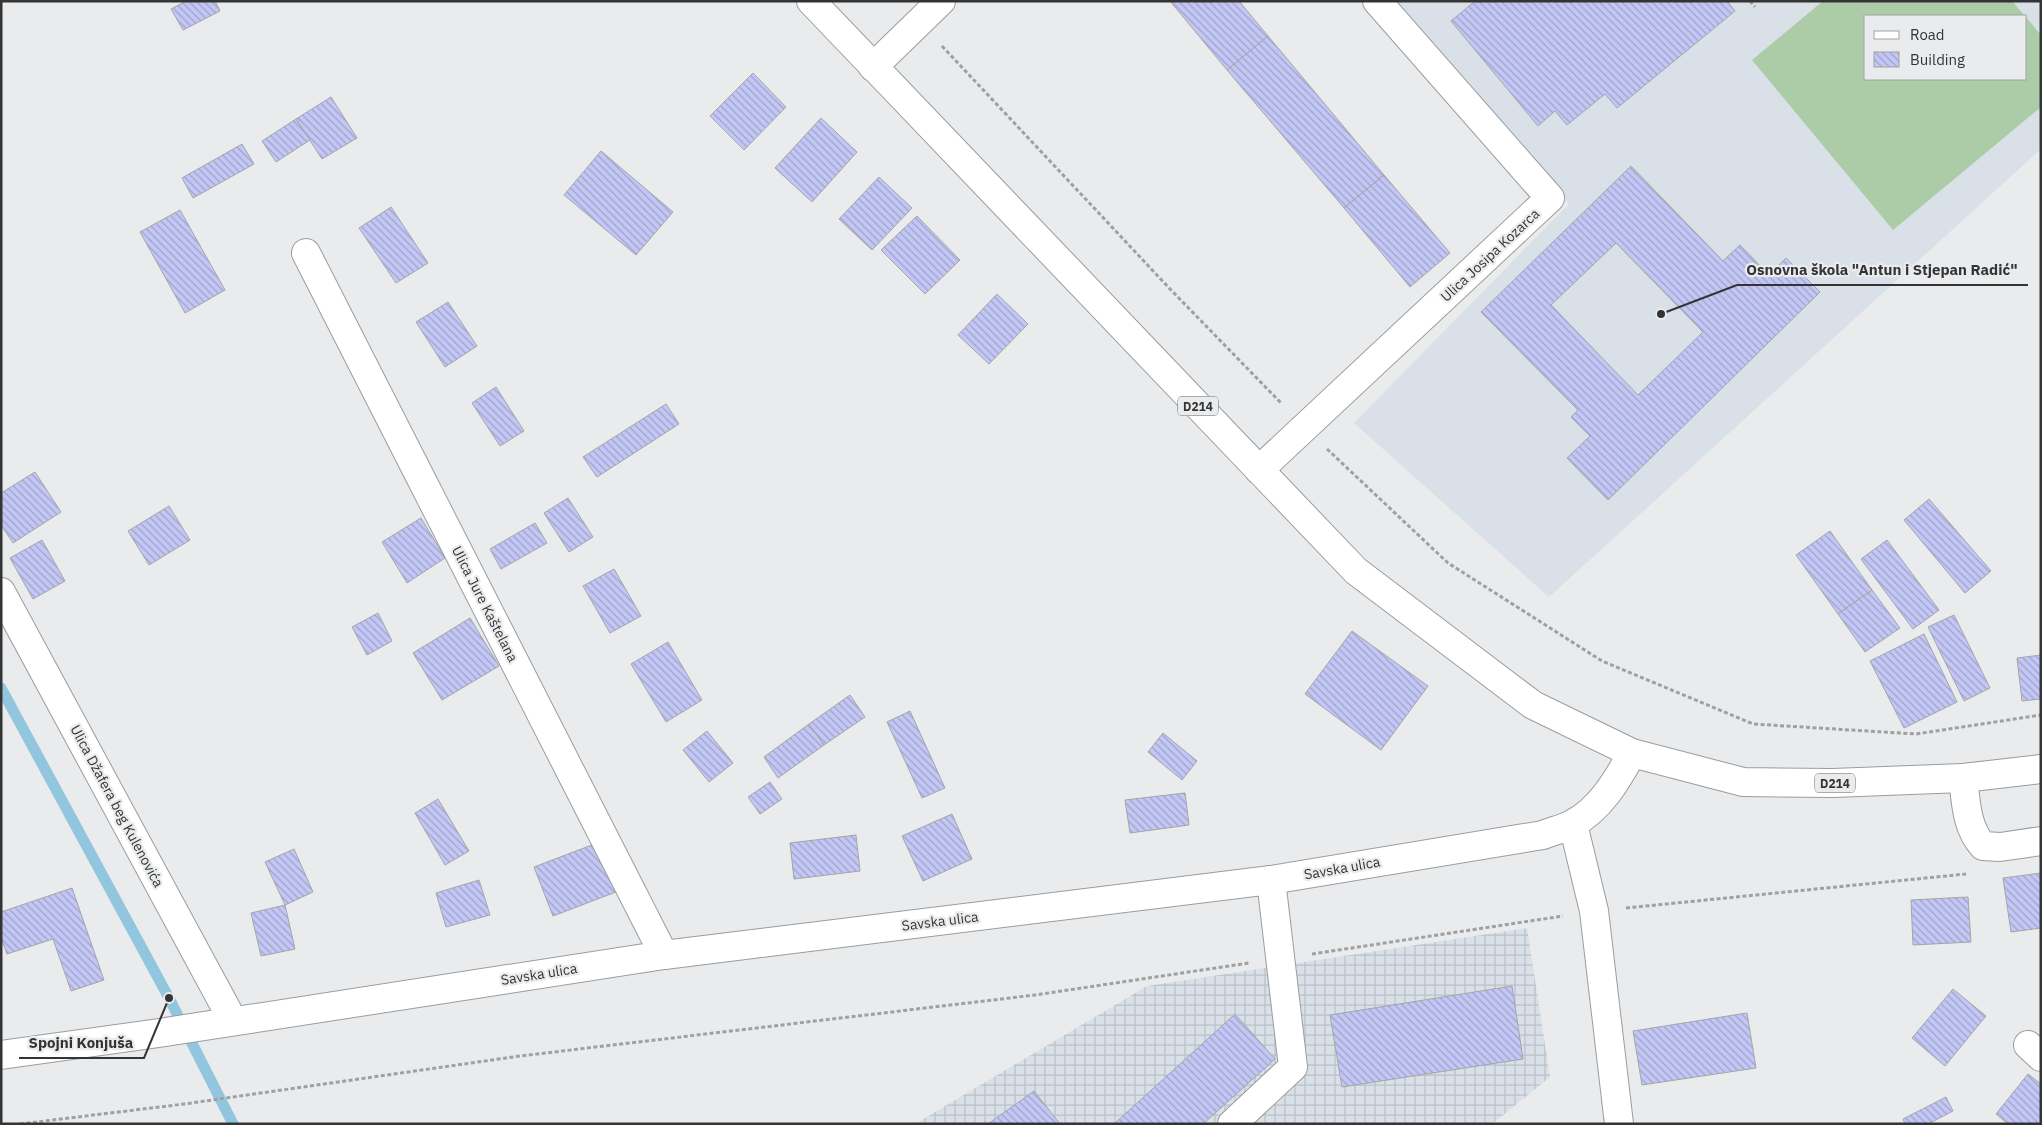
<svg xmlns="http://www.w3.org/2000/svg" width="2042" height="1125" font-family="'IBM Plex Sans',sans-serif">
<defs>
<pattern id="industrial-grid" width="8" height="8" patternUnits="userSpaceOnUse" patternTransform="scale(1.25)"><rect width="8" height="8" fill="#d9e0e7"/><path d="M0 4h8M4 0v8" fill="none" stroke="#bbc1c7"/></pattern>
<pattern id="building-back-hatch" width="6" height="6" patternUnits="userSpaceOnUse" patternTransform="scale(1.25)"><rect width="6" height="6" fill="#c3c7f5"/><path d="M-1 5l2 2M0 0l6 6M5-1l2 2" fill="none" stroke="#9fa2c7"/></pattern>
</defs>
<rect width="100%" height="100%" fill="#e9ebed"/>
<path fill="#d9e0e7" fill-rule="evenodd" d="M1380 1H2041V149L1549 597 1354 423 1569 204ZM1866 16H2026V79H1866Z"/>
<polygon fill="url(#industrial-grid)" points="1527,928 1550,1077 1492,1124 915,1124 1147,986"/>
<polygon fill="#accca8" points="1823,1 2012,1 2025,16 1866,16 1866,79 2026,79 2026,17 2041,35 2041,107 1893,230 1752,60"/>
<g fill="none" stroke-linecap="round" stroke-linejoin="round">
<polyline stroke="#92c6de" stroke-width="11" points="1,688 169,998 233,1124"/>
</g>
<g fill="url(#building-back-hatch)" stroke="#a5a5a8" fill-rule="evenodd">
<polygon points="186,1 215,1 220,11 183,30 171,9"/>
<polygon points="1170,1 1239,1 1268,36 1227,70"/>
<polygon points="1475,1 1727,1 1735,11 1617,108 1605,94 1567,125 1555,111 1538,126 1451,21"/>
<polygon points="1268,36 1384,175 1344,208 1227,70"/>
<polygon points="753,73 786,107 744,150 710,116"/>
<polygon points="331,97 357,138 322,159 296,119"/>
<polygon points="821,118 857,152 812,202 775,168"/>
<polygon points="296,119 310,140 276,162 262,141"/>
<polygon points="242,144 254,164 193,198 182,178"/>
<polygon points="601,151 673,212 636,255 564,195"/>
<path d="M1631 166 1723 261 1740 245 1769 275 1786 258 1820 292 1608 500 1567 458 1590 436 1571 417 1578 410 1481 312ZM1616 243 1703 332 1638 395 1551 305Z"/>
<polygon points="1384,175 1450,253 1410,287 1344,208"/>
<polygon points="879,177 912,208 872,250 839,219"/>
<polygon points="391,207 428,263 396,283 359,228"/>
<polygon points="180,210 225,290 185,313 140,232"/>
<polygon points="917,216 960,260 925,294 881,250"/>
<polygon points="997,294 1028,324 989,364 958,335"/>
<polygon points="448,302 477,346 445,367 416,322"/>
<polygon points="496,387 524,431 500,446 472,403"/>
<polygon points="666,404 679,424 597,477 583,457"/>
<polygon points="35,472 61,512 13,543 1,525 1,493"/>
<polygon points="568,498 593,537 569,552 544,513"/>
<polygon points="1929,499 1991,571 1965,593 1904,520"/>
<polygon points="169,506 190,540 149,565 128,531"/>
<polygon points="421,518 445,558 407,583 382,542"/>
<polygon points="535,523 547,543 501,569 490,549"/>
<polygon points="1830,531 1872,590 1838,614 1796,555"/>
<polygon points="42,540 65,581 33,599 10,558"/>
<polygon points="1887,540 1939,610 1913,629 1861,559"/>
<polygon points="614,569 641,616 610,633 583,586"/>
<polygon points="1872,590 1900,628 1865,652 1838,614"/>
<polygon points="378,613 392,641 367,655 352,627"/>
<polygon points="1954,615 1990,688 1964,701 1928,627"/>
<polygon points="470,618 499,666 442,700 413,653"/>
<polygon points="1352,631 1428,686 1381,750 1305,694"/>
<polygon points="1924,634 1957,702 1904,728 1870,661"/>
<polygon points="668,642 702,700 666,722 631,664"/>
<polygon points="2041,655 2041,699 2022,701 2017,658"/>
<polygon points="850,695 865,717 824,745 809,724"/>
<polygon points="910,711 945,788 922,798 887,722"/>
<polygon points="809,724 824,745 778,778 764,757"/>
<polygon points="707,731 733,763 709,782 683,750"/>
<polygon points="1163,733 1197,761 1182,780 1148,752"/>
<polygon points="770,782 782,799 760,814 748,797"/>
<polygon points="1185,793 1189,825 1130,833 1125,800"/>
<polygon points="438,799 469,851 445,865 415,813"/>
<polygon points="952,814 972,859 923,881 902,836"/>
<polygon points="856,835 860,871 794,879 790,843"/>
<polygon points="597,843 616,892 553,916 534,867"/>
<polygon points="294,849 313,892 285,905 265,862"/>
<polygon points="2041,873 2041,928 2011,932 2003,878"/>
<polygon points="479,880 490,915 446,927 436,893"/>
<polygon points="72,888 104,980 71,991 53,939 7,954 1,937 1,912"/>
<polygon points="1968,897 1971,942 1913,945 1911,900"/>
<polygon points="285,905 295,949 261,956 251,913"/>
<polygon points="1512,986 1523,1059 1342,1087 1330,1015"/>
<polygon points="1953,989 1986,1016 1945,1066 1912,1038"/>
<polygon points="1747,1013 1756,1068 1642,1085 1633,1031"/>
<polygon points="1235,1014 1275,1059 1203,1124 1114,1124"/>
<polygon points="2028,1074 2041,1084 2041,1124 2008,1124 1996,1114"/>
<polygon points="1034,1091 1060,1124 988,1124"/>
<polygon points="1946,1097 1953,1111 1928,1124 1905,1124 1903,1119"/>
</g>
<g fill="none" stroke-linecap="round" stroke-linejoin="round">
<g stroke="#9a9c9e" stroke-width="30">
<g id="minor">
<polyline points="873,67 941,1"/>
<polyline points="306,253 664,955"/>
<polyline points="1259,470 1550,198 1377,1"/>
<polyline points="1,592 233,1021"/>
<path d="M1963 778C1966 802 1966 827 1983 846L2000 847 2041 841"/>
<polyline points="1573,824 1594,911 1619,1124"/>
<polyline points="2028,1045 2041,1057"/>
<path d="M1 1055 159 1033 664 955 1271 880 1543 835C1552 831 1563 829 1572 824 1600 810 1618 779 1632 753"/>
<polyline points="1232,1124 1293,1067 1271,880"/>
</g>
</g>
<g stroke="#9a9c9e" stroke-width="30">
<polyline id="major" points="811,1 1356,571 1533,705 1632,753 1743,782 1833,783 1963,778 2041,769"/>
</g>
<g stroke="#9fa0a2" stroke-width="3" stroke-dasharray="4 2.5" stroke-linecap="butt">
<polyline points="1750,1 1755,7"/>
<polyline points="942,46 1171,290 1282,404"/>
<polyline points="1327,449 1448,563 1602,661 1753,724 1916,734 2041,715"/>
<polyline points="1626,908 1966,874"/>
<polyline points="1312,954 1563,916"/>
<polyline points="20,1124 184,1104 520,1056 1035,995 1249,963"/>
</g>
<use href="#minor" stroke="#fff" stroke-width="28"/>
<use href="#major" stroke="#fff" stroke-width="28"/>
</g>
<g text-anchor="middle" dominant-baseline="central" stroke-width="4.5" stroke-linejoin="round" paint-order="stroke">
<g fill="#e9ebed" stroke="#6a6b6c" stroke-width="1">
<rect x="1178" y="396.5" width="40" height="19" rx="4"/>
<rect x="1815" y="773.5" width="40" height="19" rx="4"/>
</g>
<g font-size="12" font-weight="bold" fill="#343435">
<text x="1198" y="406">D214</text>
<text x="1835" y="783">D214</text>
</g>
<g font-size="14" fill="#343435" stroke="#e9ebed">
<text transform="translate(1490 255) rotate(-43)">Ulica Josipa Kozarca</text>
<text transform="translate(485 604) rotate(63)">Ulica Jure Kaštelana</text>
<text transform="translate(117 806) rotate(62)">Ulica Džafera beg Kulenovića</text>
<text transform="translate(1342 868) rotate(-10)">Savska ulica</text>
<text transform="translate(940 921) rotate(-7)">Savska ulica</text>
<text transform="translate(539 974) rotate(-9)">Savska ulica</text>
</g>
</g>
<path fill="none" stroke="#343435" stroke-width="2" d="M1661 314L1737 285H2028M169 998L144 1058H19"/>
<g fill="#343435" stroke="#e9ebed" stroke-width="2">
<circle cx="1661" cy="314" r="5"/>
<circle cx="169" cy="998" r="5"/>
</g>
<g font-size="15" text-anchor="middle" font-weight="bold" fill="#343435" stroke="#e9ebed" stroke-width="4.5" stroke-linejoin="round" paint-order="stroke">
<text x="1882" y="275">Osnovna škola "Antun i Stjepan Radić"</text>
<text x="81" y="1048">Spojni Konjuša</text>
</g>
<rect width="2042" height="1125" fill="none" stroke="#343435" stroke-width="5"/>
<rect x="1864" y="15" width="162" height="65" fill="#e9ebed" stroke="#a1a2a3"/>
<rect x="1874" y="31" width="25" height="8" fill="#ffffff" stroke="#a1a2a3"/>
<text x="1910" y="40" font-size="15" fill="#343435">Road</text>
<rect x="1874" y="52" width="25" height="15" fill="url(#building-back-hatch)" stroke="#a1a2a3"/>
<text x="1910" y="65" font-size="15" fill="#343435">Building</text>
</svg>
